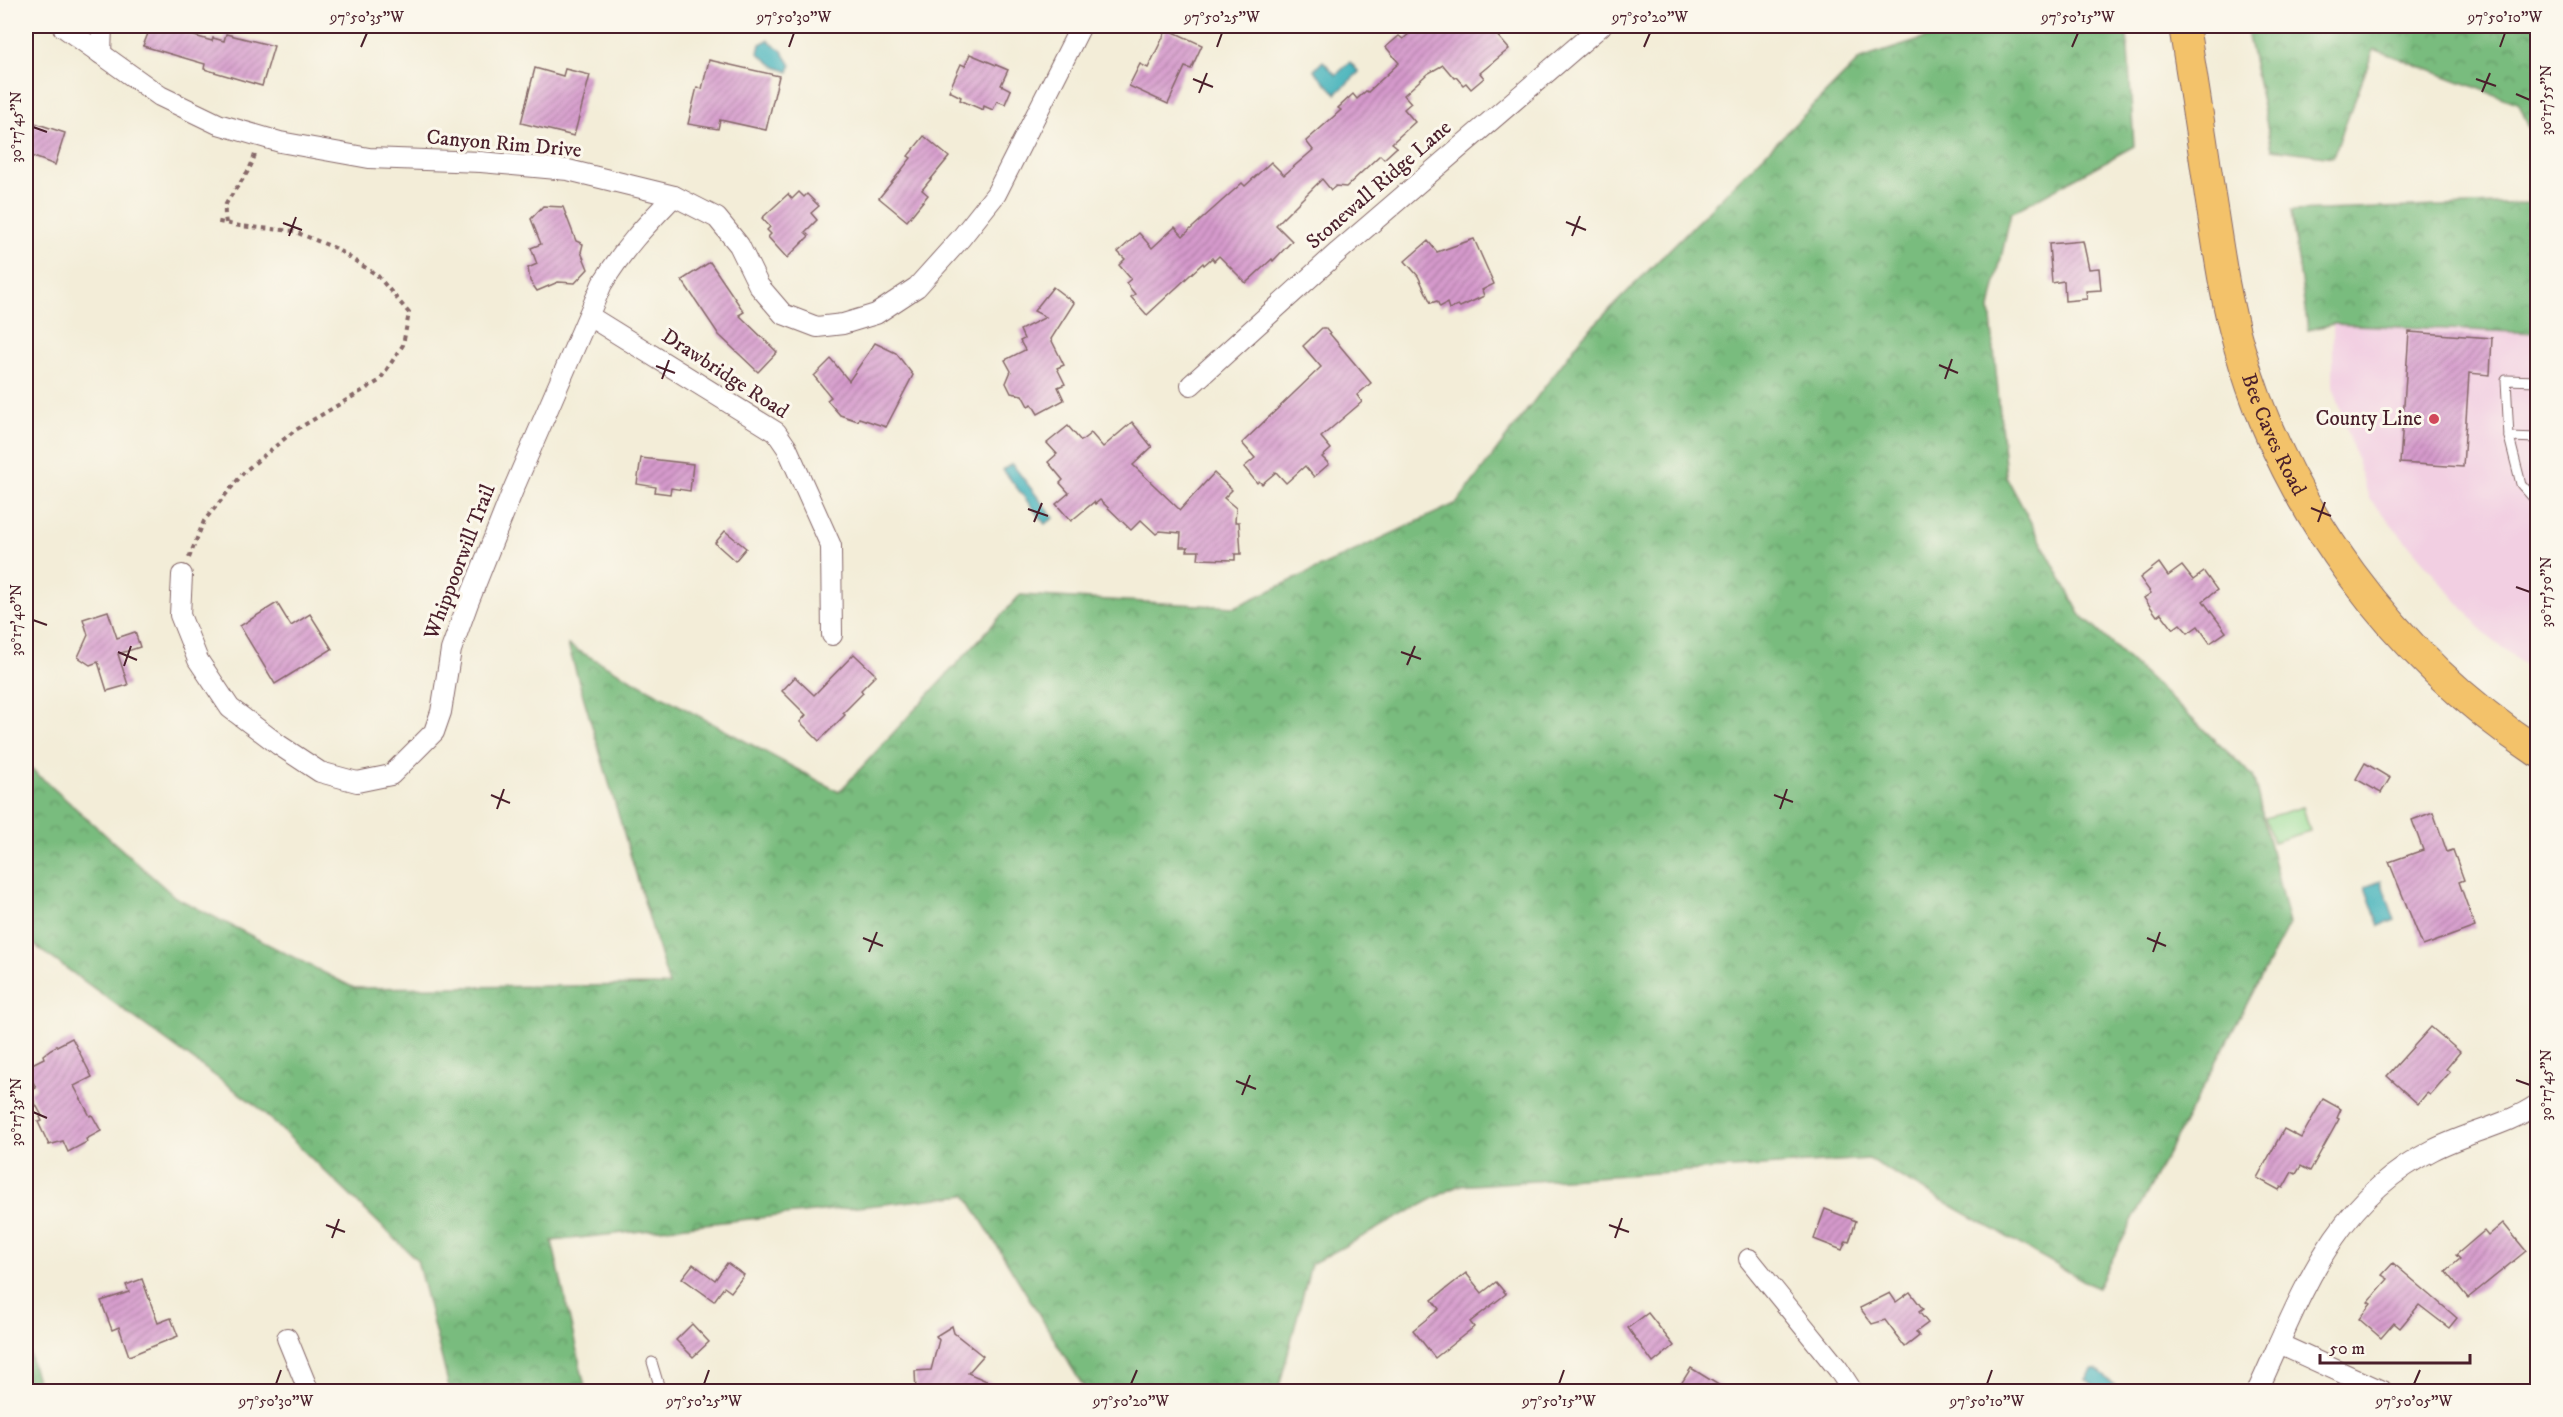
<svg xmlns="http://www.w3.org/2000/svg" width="2563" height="1417" font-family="'IM FELL DW Pica',serif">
<defs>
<pattern id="forest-crowns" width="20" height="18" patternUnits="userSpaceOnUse" patternTransform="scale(1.5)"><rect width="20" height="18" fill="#79bc7e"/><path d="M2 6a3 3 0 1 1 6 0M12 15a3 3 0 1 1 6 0" fill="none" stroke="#659867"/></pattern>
<pattern id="building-hatch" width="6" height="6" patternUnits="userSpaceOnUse" patternTransform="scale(1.5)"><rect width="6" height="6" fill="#d59acc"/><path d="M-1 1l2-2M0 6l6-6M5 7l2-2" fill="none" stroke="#af7da6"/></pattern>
</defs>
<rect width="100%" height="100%" fill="#fbf7ec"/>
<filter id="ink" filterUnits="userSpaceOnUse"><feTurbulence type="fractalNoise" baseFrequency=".0167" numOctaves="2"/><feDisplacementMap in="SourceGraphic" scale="12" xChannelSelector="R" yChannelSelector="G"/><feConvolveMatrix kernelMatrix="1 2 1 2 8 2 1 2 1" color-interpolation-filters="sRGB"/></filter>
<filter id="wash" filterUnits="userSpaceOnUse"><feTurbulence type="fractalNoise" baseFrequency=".008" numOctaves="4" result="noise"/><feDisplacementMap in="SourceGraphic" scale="24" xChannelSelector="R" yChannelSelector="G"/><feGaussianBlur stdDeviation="1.35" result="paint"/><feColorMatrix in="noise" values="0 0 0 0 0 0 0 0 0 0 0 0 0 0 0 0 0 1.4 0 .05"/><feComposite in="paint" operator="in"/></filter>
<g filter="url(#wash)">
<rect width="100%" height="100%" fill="#f3edd8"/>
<polygon fill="#f2cfe2" points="2333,324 2537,333 2537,675 2486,635 2369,498 2333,386"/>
<g fill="url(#forest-crowns)" stroke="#626e54" stroke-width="1.5">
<polygon points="1964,26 2078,26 2127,33 2134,146 2011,213 1990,308 2006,476 2080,614 2253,776 2289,924 2097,1288 1869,1159 1457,1186 1311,1264 1278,1391 1086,1391 966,1195 552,1241 586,1391 450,1391 417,1260 258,1107 26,939 26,764 175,897 354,988 669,985 568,645 839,792 1020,595 1235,607 1457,503 1583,336 1860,59"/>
<polygon points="2246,26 2537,26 2537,333 2333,324 2308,330 2291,211 2529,203 2531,133 2519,104 2374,49 2333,157 2272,149"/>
<polygon points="26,1343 40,1391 26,1391"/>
</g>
<polygon fill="#97dc94" stroke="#707e60" stroke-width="1.5" points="2303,807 2310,831 2273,842 2265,818"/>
<g fill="#40b1ba" stroke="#456872" stroke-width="1.5">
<polygon points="768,40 782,51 791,65 789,72 776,67 758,53 760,44"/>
<polygon points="1323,61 1336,75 1350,62 1359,72 1336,94 1314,70"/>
<polygon points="1012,464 1054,518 1045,524 1003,470"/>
<polygon points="2381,881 2395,920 2379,926 2365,887"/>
<polygon points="2092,1370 2097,1370 2116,1386 2114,1391 2101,1391 2086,1379"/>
</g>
<g id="blocks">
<g fill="url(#building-hatch)">
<polygon points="151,26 160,26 212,41 213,38 224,41 226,34 274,46 262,86 204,69 205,64 143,46"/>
<polygon points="1418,26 1508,26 1497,35 1509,49 1480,73 1484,78 1471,89 1466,83 1463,85 1456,77 1454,78 1443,65 1427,74 1404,95 1411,103 1404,109 1415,122 1392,143 1397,147 1384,159 1380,155 1346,187 1336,186 1331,190 1322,179 1276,225 1292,241 1273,261 1272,259 1246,283 1219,256 1214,261 1212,258 1204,265 1203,263 1147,315 1131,297 1135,294 1126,283 1131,279 1119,265 1125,259 1118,252 1139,233 1152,248 1175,227 1183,236 1242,183 1245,186 1271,162 1284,175 1313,150 1306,141 1341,110 1338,108 1353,94 1357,99 1366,91 1368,92 1399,63 1386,47 1399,36 1403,39"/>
<polygon points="1167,29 1202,45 1191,69 1185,67 1168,104 1129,86 1140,64 1148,68"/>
<polygon points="970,54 1008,70 1001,85 1011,90 1005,104 997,101 993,110 984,106 983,110 960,100 961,97 949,91 961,64 965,66"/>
<polygon points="709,60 779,76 766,130 720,120 718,129 688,124 697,87 702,89"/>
<polygon points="535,68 563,76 565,69 590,75 574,136 521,123"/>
<polygon points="26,120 65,133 55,165 26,154"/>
<polygon points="924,136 949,157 922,190 928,195 907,221 879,198 900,172 911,158 908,156"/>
<polygon points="799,192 804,197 807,194 819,206 811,213 817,220 805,232 809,236 787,258 768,237 771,234 767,230 770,227 762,218 788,194 792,199"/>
<polygon points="543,206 563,207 576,241 583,244 581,252 588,269 575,283 558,282 537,291 530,281 528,268 537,264 531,248 541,244 531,219"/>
<polygon points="1474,239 1494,284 1482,290 1484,296 1460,307 1458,305 1449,309 1447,303 1440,307 1437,301 1431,303 1418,276 1405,261 1428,241 1437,252"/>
<polygon points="2083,241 2089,269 2099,268 2101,290 2086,291 2087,299 2065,301 2064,281 2052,283 2049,244"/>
<polygon points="710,262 744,312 739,315 777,352 758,372 719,335 682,280"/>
<polygon points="1053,287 1074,303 1051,339 1064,365 1057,368 1065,384 1058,387 1064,400 1038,414 1032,404 1028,406 1022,395 1011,393 1006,383 1011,371 1005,360 1025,350 1020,341 1024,339 1020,330 1046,317 1034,311"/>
<polygon points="1322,328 1325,328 1371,383 1357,395 1362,402 1321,437 1331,449 1322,457 1329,464 1314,477 1305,466 1286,483 1276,472 1262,484 1259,481 1257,483 1244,467 1255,458 1242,443 1321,367 1303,346"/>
<polygon points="2409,332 2492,338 2490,375 2469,373 2463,467 2400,463"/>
<polygon points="875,343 896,353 913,375 886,427 859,418 858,421 840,415 827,400 831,397 814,376 831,359 849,381"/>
<polygon points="1132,422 1152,447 1133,465 1180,510 1214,473 1232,490 1224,498 1236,508 1235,522 1239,522 1241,554 1235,554 1235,560 1198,559 1199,551 1187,551 1188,547 1180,547 1181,533 1160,531 1156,534 1141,520 1131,530 1100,500 1095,504 1094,502 1071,521 1056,504 1069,493 1060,483 1063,480 1048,462 1057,454 1047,443 1068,426 1081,441 1091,433 1103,447"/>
<polygon points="641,458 693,464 690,491 671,488 670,494 655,492 656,487 637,484"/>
<polygon points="725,531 746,548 735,561 715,543"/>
<polygon points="2159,563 2168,576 2182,566 2193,580 2204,572 2217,590 2203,601 2226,632 2210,643 2198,626 2188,633 2180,624 2173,629 2161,613 2157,616 2144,598 2151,593 2140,578"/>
<polygon points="277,603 291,626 310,614 332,649 275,684 240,626"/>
<polygon points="108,611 117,638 135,632 140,647 118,654 128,685 107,691 98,662 90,665 78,657 88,635 83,619"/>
<polygon points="854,654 876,675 861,690 863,693 843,713 845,715 819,741 800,722 806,715 782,691 795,677 814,695"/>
<polygon points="2365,763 2390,778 2381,793 2356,779"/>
<polygon points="2433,812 2447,852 2453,850 2464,880 2459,882 2475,927 2423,946 2389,862 2423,850 2412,820"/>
<polygon points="2431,1027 2460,1052 2446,1069 2450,1072 2430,1095 2427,1093 2418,1104 2387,1076"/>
<polygon points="72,1038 92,1077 74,1086 90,1116 92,1115 101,1131 86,1139 87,1142 68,1152 63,1141 49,1145 38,1122 42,1121 40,1117 42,1116 29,1092 36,1088 26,1067 44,1058 43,1055 51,1049"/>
<polygon points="2323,1099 2341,1109 2337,1118 2339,1119 2310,1171 2301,1166 2296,1174 2292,1172 2283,1188 2281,1187 2279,1190 2257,1178 2284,1129 2301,1138"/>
<polygon points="1825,1209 1856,1221 1849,1242 1846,1241 1842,1250 1814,1239"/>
<polygon points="2503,1223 2526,1251 2468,1298 2446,1271 2460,1259 2456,1255 2484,1231 2488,1236"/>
<polygon points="727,1263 744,1275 731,1292 724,1287 714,1301 682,1278 693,1264 715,1280"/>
<polygon points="2393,1263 2457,1318 2449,1328 2419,1305 2400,1328 2394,1323 2381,1338 2359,1319 2371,1304 2368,1302 2388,1279 2382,1275"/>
<polygon points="1466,1273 1482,1293 1496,1282 1506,1294 1470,1322 1474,1327 1435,1358 1413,1330 1439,1309 1432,1300"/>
<polygon points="142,1279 158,1323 171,1318 178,1336 129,1356 119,1327 112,1330 101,1301 129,1292 126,1285"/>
<polygon points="1910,1292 1923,1309 1919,1312 1928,1323 1916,1332 1919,1336 1905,1347 1885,1320 1872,1324 1860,1308 1890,1293 1896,1302"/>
<polygon points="1648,1313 1674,1346 1653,1363 1628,1328"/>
<polygon points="692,1324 709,1342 693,1357 676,1340"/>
<polygon points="952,1326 954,1333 983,1356 968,1373 1012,1392 916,1392 915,1371 931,1370 939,1340 936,1336"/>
<polygon points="1691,1368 1730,1392 1676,1392"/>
</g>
</g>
</g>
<g filter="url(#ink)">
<use href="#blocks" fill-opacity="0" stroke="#856768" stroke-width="1.5"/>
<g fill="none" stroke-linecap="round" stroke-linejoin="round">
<g stroke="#856768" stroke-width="11">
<g id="lane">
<polyline points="2538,381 2506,380 2509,437 2521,484 2538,503"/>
<polyline points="2509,437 2538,438"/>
<polyline points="652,1362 661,1392"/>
</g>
</g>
<g stroke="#856768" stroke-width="22">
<g id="street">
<polyline points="62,26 160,96 218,124 280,142 369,158 481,162 568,170 674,196 717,218 739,245 759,286 783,314 817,327 843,324 876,314 917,287 961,238 996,194 1081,26"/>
<polyline points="101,54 102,26"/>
<polyline points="589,316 776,432 787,448 831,546 832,635"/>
<polyline points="1191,385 1338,252 1601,26"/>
<path d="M182 575 180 615 198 660 230 708 279 745 320 772 357 782 391 775 434 732 441 712 451 650 468 603 513 490 602 284C624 248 645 226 674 196"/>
<polyline points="1749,1259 1838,1369 1853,1392"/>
<polyline points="287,1338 309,1392"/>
<polyline points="2279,1344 2384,1392"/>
<path d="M2257 1392C2302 1295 2332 1201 2433 1150 2468 1132 2506 1126 2538 1104"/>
</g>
</g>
<g stroke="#856768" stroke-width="32">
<g id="primary">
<path id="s1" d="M2184 26C2193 82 2202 139 2210 196 2218 245 2224 295 2238 343 2283 507 2396 659 2538 752"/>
</g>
</g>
<g stroke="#856768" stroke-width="4" stroke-dasharray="4.5 4.5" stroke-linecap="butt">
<path d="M226 223C225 217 224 209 226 204 236 186 250 174 255 154"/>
<polyline points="189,558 204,521 245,471 294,431 379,381 403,345 409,313 377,275 335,248 293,231 240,226 214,221"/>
</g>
<use href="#lane" stroke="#fff" stroke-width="9"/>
<use href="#street" stroke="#fff" stroke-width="20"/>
<use href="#primary" stroke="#f3c26a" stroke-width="30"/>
</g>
</g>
<path fill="none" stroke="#4a1f2b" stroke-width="2" d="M361 47 367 33M789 47 794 33M1217 47 1222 33M1644 47 1650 33M2072 47 2078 33M2500 47 2505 33M1193 79 1213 87M2476 79 2496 86M2482 92 2490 73M1199 93 1207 73M2516 94 2530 100M33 127 47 132M1566 222 1586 230M283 223 302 230M289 236 296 217M1572 236 1580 216M1939 365 1958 373M656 366 675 373M662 379 669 360M1945 379 1952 359M2311 508 2331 516M1028 509 1048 516M1034 522 1042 503M2318 522 2325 502M2516 587 2530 592M33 620 47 625M118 652 137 660M1401 652 1421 659M1407 665 1415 646M124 666 131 646M491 795 510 803M1774 795 1793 802M497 809 504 789M1780 809 1787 789M863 938 883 946M2147 938 2166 946M869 952 877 932M2153 952 2160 932M2516 1080 2530 1085M1236 1081 1256 1089M1242 1095 1250 1075M33 1112 47 1118M326 1225 345 1232M1609 1225 1629 1232M332 1238 339 1219M1615 1238 1622 1218M276 1384 281 1370M704 1384 709 1370M1131 1384 1137 1370M1559 1384 1564 1370M1987 1384 1992 1370M2414 1384 2420 1370"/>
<circle fill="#d1495b" stroke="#fbf7ec" stroke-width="2" cx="2434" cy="419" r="6"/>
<g text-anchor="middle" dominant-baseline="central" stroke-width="6" stroke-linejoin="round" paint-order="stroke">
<g font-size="21" fill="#4a1f2b" stroke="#fbf7ec">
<text transform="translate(504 144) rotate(5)">Canyon Rim Drive</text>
<text transform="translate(1379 185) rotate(-41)">Stonewall Ridge Lane</text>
<text transform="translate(725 374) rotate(33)">Drawbridge Road</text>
<text stroke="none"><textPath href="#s1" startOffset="420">Bee Caves Road</textPath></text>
<text transform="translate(460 562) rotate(-69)">Whippoorwill Trail</text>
</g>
<g font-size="21" fill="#4a1f2b" stroke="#fbf7ec" text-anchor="end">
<text x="2422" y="419">County Line</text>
</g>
</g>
<rect width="2563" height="1417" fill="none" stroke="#fbf7ec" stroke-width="66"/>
<path d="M2320 1354v9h150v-9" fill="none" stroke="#4a1f2b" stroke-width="3"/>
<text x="2329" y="1354" font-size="18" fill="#4a1f2b" stroke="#fbf7ec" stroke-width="4.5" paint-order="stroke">50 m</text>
<rect x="33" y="33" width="2497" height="1351" fill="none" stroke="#4a1f2b" stroke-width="2"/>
<g font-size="15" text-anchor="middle" fill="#4a1f2b">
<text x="367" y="22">97°50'35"W</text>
<text x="794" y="22">97°50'30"W</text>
<text x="1222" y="22">97°50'25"W</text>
<text x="1650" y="22">97°50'20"W</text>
<text x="2078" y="22">97°50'15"W</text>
<text x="2505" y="22">97°50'10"W</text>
<text transform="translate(2546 100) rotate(-90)" y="5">30°17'55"N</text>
<text transform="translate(16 127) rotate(-90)" y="5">30°17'45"N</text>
<text transform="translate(2546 592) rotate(-90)" y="5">30°17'50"N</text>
<text transform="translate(16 620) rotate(-90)" y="5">30°17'40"N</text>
<text transform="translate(2546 1085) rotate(-90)" y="5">30°17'45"N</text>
<text transform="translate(16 1112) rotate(-90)" y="5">30°17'35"N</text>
<text x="276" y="1406">97°50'30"W</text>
<text x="704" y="1406">97°50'25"W</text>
<text x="1131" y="1406">97°50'20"W</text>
<text x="1559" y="1406">97°50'15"W</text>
<text x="1987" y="1406">97°50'10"W</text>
<text x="2414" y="1406">97°50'05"W</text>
</g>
</svg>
